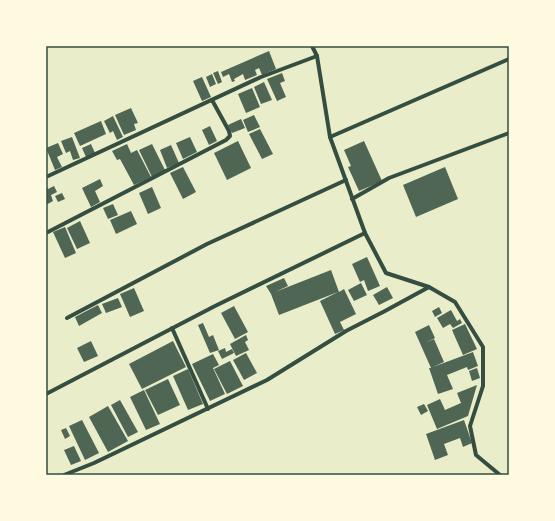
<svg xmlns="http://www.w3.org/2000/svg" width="555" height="521" font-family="'IBM Plex Sans',sans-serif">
<rect width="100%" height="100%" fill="#e9edc9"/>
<g fill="#4f6655">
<polygon points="269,51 276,69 262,75 259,68 255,70 257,75 245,80 243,74 234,79 235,81 232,82 229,74 223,77 221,72"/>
<polygon points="218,71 222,82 218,84 213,73"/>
<polygon points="282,73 285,81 280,83 286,97 277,101 267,79"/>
<polygon points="212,74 216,84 210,87 206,77"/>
<polygon points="202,77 211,97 202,101 193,81"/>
<polygon points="264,82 272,100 261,104 254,87"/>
<polygon points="252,88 260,107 246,113 238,94"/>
<polygon points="131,108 138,123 134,124 136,130 124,135 115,115"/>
<polygon points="254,115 260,127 248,132 243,120"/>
<polygon points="113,116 123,137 117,140 113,131 110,133 104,121"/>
<polygon points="241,119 245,128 232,133 228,125"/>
<polygon points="101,121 106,134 80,146 74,133"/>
<polygon points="210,126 217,141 209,145 202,130"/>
<polygon points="260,129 273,154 262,159 249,134"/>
<polygon points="72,137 80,158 73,160 70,151 66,153 61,141"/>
<polygon points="190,137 197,152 183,159 176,143"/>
<polygon points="238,141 251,168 227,180 214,153"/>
<polygon points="364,141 382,181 359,191 348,167 351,166 344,150"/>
<polygon points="58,143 63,154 57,157 62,167 55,170 46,148"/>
<polygon points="91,144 95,153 86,157 82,148"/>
<polygon points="127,144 131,153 137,150 151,177 134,185 120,159 117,160 112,151"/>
<polygon points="152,144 165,170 152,177 139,150"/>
<polygon points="171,145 179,163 167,168 160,150"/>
<polygon points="183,167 196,192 183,199 170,173"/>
<polygon points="445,167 458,199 416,217 403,185"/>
<polygon points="100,179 103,186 95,191 100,202 91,207 82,188"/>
<polygon points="46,185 48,189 54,186 57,192 51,195 53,201 46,205"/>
<polygon points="152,187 161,208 148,214 139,193"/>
<polygon points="62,193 65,199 58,202 55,196"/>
<polygon points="113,204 118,215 108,219 103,208"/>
<polygon points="131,211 137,224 116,234 110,220"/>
<polygon points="80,221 90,243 77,249 67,228"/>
<polygon points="65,227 76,253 65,258 53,232"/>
<polygon points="367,257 380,286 368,291 364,280 360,282 352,264"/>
<polygon points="331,270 339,292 344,289 356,314 340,322 344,330 335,334 320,301 338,292 279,315 271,294 266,286 284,278 288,286 275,292"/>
<polygon points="361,283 367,295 354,301 348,290"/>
<polygon points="387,287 393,298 379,305 373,295"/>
<polygon points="134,288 144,311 130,317 120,294"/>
<polygon points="118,298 122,307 106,313 102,304"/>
<polygon points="98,305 102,313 79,326 75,317"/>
<polygon points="234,306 248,332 235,339 221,313"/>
<polygon points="439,307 442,313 435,317 432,311"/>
<polygon points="451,310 457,321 460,319 462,323 453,328 450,324 443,328 437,318"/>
<polygon points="203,323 209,337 213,335 219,350 210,353 198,325"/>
<polygon points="465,324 477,349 463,355 452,330"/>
<polygon points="429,325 435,338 425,343 434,339 444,362 433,367 473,352 478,366 468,370 467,367 447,375 453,389 438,394 429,368 431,368 415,332"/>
<polygon points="246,335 248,340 245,342 249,350 236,356 230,344"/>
<polygon points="91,341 98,356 84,362 77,348"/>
<polygon points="173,341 186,367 142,389 129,364"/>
<polygon points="225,348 226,352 232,349 234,353 222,359 218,351"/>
<polygon points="246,353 257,373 244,380 233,360"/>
<polygon points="213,354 219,365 213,368 225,394 210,401 192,364"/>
<polygon points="230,361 243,386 227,394 214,369"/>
<polygon points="477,368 480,378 472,381 469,371"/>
<polygon points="188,369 203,404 188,410 173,376"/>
<polygon points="168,379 180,405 158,415 145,390"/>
<polygon points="477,385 468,416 437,429 427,405 440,399 445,410 461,403 457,393"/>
<polygon points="144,390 160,424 146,430 130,397"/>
<polygon points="120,400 138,432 128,437 111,405"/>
<polygon points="424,404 428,411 421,415 417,407"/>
<polygon points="108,406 128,441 108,452 89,417"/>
<polygon points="82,420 99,453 85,460 69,426"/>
<polygon points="464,420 472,443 463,447 460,438 444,444 448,455 435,460 426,434"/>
<polygon points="66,428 70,436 65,439 61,430"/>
<polygon points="74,446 81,461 71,465 64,450"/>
</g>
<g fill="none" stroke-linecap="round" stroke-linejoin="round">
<g stroke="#344e41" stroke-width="4">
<polyline points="312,46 317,56 330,137 365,233 386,273 429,287 455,302 483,347 483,386 470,426 476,455 500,475"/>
<polyline points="330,137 509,59"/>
<polyline points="46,177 261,77 317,56"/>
<polyline points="352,199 389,178 509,133"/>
<polyline points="46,233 226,140 230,136 229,131 212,100"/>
<polyline points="67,318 207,244 346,180"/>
<polyline points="172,328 208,409"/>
<polyline points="46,394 215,306 365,233"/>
<polyline points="64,475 94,463 267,380 346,331 385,311 429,287"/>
</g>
</g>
<rect width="555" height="521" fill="none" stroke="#fefae0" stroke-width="94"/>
<rect x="47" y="47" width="461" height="427" fill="none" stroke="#344e41" stroke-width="1.5"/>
</svg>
